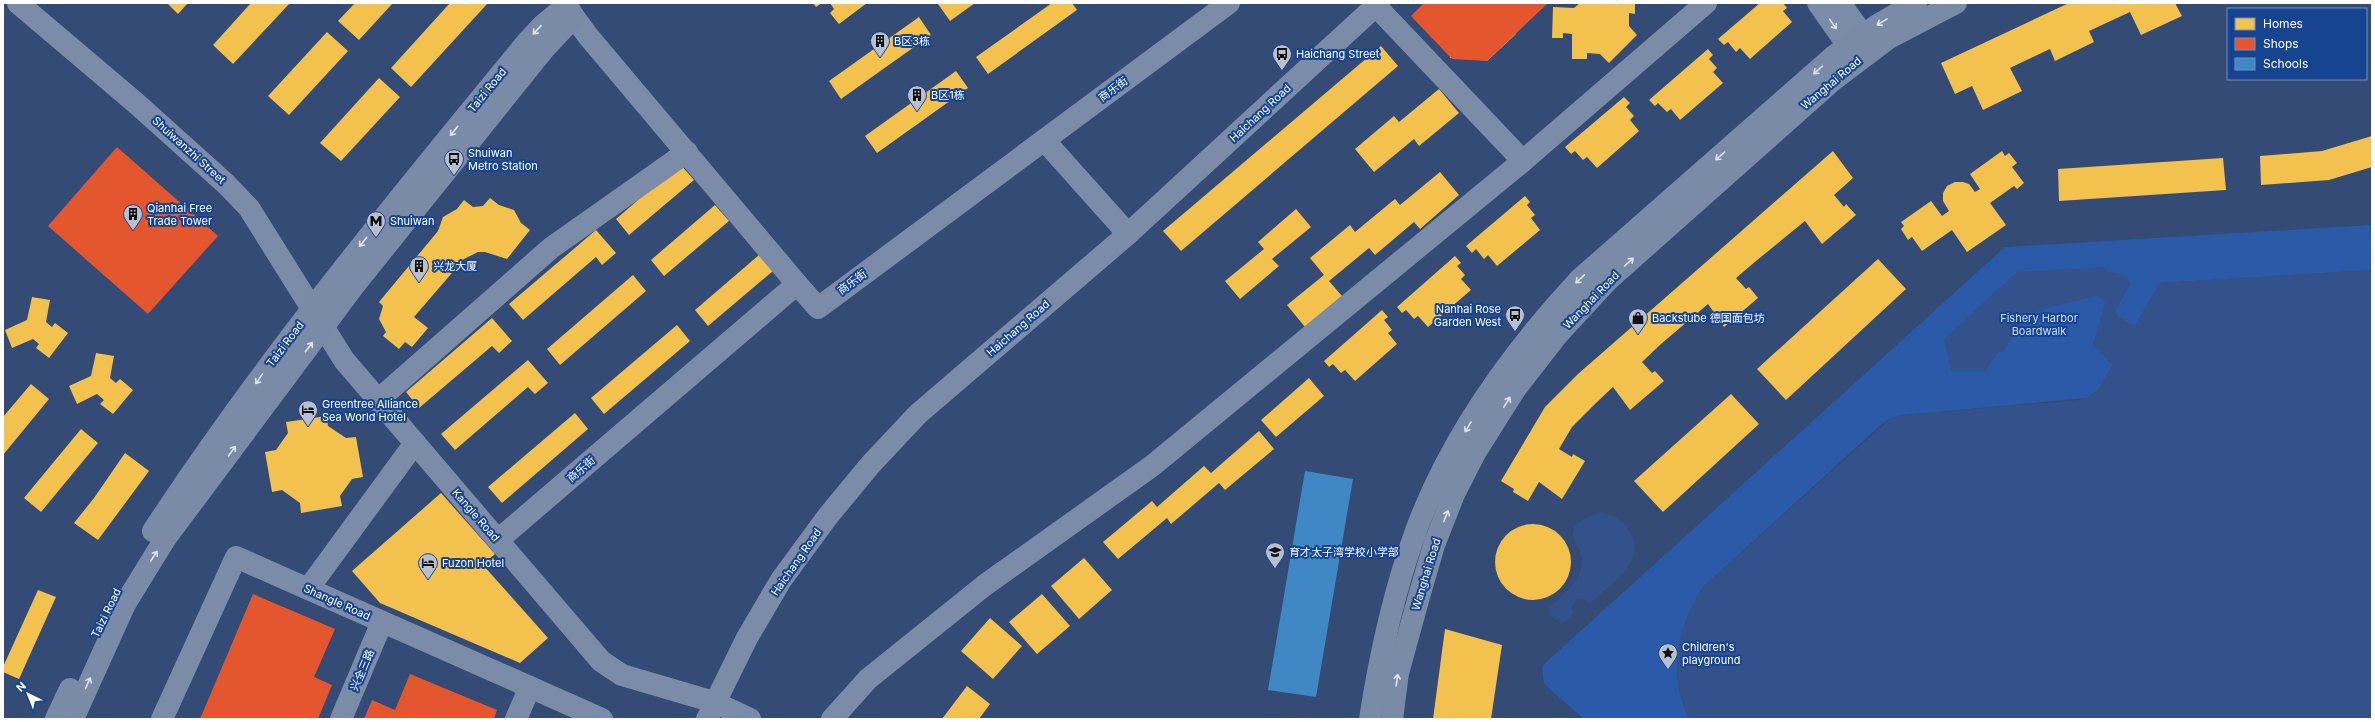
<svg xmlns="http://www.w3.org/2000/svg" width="2375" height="722" font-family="Inter,'Noto Sans SC',sans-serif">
<rect width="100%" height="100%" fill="#334b75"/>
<path fill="#2b5ba8" d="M2372 225V270L2160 283 2098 390 2087 398 1903 415 1885 421 1703 587C1678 627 1666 675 1690 719H1584L1544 684 1542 666 2005 247Z"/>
<g fill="#33528b">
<path d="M2103 267 2107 272 2127 275 2130 285 2115 311 2119 317 2135 326 2160 283 2372 270V719H1690C1667 676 1677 625 1703 587L1891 418 1903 415 2079 400 2087 398 2098 390 2112 365 2093 344 2104 307 2105 302 2099 296 2066 303 2027 315 2004 350 1997 354 1985 371H1951L1944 339 2017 272Z"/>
<path d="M1602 513C1617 517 1624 521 1631 534 1646 563 1608 586 1590 603L1581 598 1576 599 1572 608 1574 614 1565 622H1560L1549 615V608C1561 597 1580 583 1582 564 1583 554 1578 550 1575 541 1566 524 1589 515 1602 513Z"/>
</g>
<g fill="#f2c14e">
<polygon points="167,3 188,3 178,14"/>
<polygon points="251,3 290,3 233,64 213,45"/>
<polygon points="355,3 393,3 359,40 338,21"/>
<polygon points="450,3 488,3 411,87 391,68"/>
<polygon points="813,3 822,3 816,7"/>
<polygon points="830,3 867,3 839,24 830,13 834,9"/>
<polygon points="940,3 975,3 950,21 938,4"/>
<polygon points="1052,3 1072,3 1077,10 988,74 976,57"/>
<polygon points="1457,3 1514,3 1513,12 1508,12 1507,25 1516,34 1487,61 1479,52 1466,52 1466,58 1450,58 1451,32 1441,32 1441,37 1431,37 1431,6 1453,7"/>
<polygon points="1580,3 1635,3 1635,14 1629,13 1629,26 1637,35 1609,63 1600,54 1587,53 1587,59 1572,59 1572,34 1563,33 1563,38 1552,38 1553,7 1574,8"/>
<polygon points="1760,3 1783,3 1787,8 1783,11 1792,22 1750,59 1740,48 1736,52 1728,42 1724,45 1718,39"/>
<polygon points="2069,3 2175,3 2182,16 2141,35 2130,12 2089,31 2094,42 2055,61 2050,49 2010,68 2022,91 1983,110 1972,86 1955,94 1941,63"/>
<polygon points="919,17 931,35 841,99 829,81"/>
<polygon points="327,32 348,51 289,115 268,96"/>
<polygon points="1381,46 1398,66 1181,251 1163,231"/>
<polygon points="1708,49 1713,55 1709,59 1717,68 1713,72 1723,83 1680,120 1671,109 1667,112 1658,103 1655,106 1649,100"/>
<polygon points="956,71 968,88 877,153 865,136"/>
<polygon points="379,78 400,97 341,161 320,143"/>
<polygon points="1439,89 1459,113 1419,146 1414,139 1374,172 1355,149 1394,116 1399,122"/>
<polygon points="1624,97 1630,103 1626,107 1634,116 1630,120 1639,131 1597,168 1587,157 1583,160 1575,151 1571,154 1565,147"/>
<polygon points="2372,136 2372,167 2329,180 2261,185 2260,156 2322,151"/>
<polygon points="1833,151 1853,178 1834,195 1844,207 1846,204 1856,215 1822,244 1805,221 1756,261 1736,278 1746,289 1749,287 1758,298 1724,327 1708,304 1661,344 1642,362 1652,373 1655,371 1664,381 1630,410 1613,387 1597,402 1572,427 1559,449 1572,457 1573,454 1585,461 1562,499 1539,482 1528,501 1513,492 1514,489 1501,481 1545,407 1578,374"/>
<polygon points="2002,151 2005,156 2009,153 2017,163 2012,167 2024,183 2017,189 2014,186 1990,203 2006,225 1967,252 1952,230 1922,251 1912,237 1908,240 1901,229 1904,226 1901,222 1931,201 1942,216 1949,211 1943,201 1943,193 1947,186 1955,182 1963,182 1969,184 1975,192 1980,189 1970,174"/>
<polygon points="2223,158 2226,190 2059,201 2058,169"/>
<polygon points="680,164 694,180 629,235 616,219"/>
<polygon points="1440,172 1459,195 1420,229 1414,222 1375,255 1369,248 1329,281 1342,296 1305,327 1287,305 1324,275 1310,258 1350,225 1355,232 1395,199 1400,205"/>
<polygon points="1525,196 1530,202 1527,205 1535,215 1531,218 1540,230 1497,266 1488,255 1484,259 1476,249 1472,253 1466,246"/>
<polygon points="490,198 499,205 514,210 521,223 530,230 507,259 485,252 478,252 464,259 414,317 428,328 412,347 405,342 399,349 383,336 386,332 379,319 383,306 379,302 438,231 443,217 457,209 464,200 473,207 483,206"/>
<polygon points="715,205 729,221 664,276 651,260"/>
<polygon points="1296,209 1311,227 1272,259 1279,266 1240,299 1225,281 1264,249 1258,242"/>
<polygon points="596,230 616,253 602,265 596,257 523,320 509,304"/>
<polygon points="759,255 773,271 708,326 695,310"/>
<polygon points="1455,256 1461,263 1457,266 1465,275 1461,279 1471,290 1428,327 1418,316 1414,319 1406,310 1402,313 1397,307"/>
<polygon points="1878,259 1906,289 1786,400 1757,369"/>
<polygon points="633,275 646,291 560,365 547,349"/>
<polygon points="32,297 50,300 46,322 52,327 55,323 68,333 49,358 36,348 39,344 33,339 12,348 5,330 27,320"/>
<polygon points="1382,310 1388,317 1384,320 1392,330 1388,333 1397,344 1355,381 1345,370 1341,373 1333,364 1329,367 1324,361"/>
<polygon points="492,318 512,341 499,353 492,346 419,408 406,392"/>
<polygon points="677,325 690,341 604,414 591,398"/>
<polygon points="96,353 114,356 110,378 116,383 120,379 133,390 113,414 100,404 104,400 97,394 77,404 69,386 91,376"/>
<polygon points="528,360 548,383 535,394 528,387 455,450 441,434"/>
<polygon points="1309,378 1324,396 1276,437 1261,420"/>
<polygon points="31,384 49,399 3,455 3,417"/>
<polygon points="1731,394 1759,424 1663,512 1634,481"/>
<polygon points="575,413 588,429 502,503 488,487"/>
<polygon points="327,416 328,426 346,438 356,437 363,477 352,479 340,496 342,506 301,513 300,503 282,490 272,492 265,452 276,450 288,433 286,422"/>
<polygon points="81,429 98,443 41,512 24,498"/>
<polygon points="1259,431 1274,449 1225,490 1219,483 1171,524 1167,518 1118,559 1103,542 1152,501 1157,507 1204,466 1211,473"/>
<polygon points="125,453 149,471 98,540 74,523 94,498"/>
<polygon points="441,493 495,554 483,565 548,638 520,663 380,603 352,571"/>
<circle cx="1533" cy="562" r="38"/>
<polygon points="1084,558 1112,590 1079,619 1051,586"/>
<polygon points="38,590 56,597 19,679 3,672 3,667"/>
<polygon points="1042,594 1070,626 1037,654 1009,622"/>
<polygon points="990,618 1022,646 993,679 961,651"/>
<polygon points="1445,629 1502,645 1491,719 1433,719"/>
<polygon points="967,686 990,704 979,719 942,719"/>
</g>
<g fill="#e4572e">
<polygon points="1424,3 1548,3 1487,61 1452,59 1411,16"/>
<polygon points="117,147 218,236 148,314 48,226"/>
<polygon points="253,594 335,629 314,677 332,685 318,719 200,719"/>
<polygon points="410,674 497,710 494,719 364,719 372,700 395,710"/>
</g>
<polygon fill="#3f88c5" points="1305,471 1353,479 1316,697 1268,690"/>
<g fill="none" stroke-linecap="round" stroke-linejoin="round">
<g stroke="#7b8ca8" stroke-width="22">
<polyline points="18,3 137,104 226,184 249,208 344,360 601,661 622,675 714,702 750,719"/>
<polyline points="1373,3 1523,161"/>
<polyline points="1818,3 1858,60"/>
<polyline points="1840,3 1873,49"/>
<polyline points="574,17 588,36 797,284"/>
<polyline points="1044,140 1128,234"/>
<polyline points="378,400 551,248 687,152"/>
<polyline points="498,540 797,284 818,308 1229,3"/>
<polyline points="308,589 415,443"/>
<polyline points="162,719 236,557 602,719"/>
<polyline points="341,719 382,622"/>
<polyline points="516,719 530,687"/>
<polyline points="707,719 747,638 781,580 828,516 871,464 918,414 1128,234 1379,3"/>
<polyline points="832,719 868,679 985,585 1152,466 1523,161 1706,3"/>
</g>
<g stroke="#7a8ba7" stroke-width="22">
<path d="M153 531C266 359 397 200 528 41L542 26 567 5"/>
<polyline points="56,719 70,689"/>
<polyline points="73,719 125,604 165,539 356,283 544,49 574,17 565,3"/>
<path d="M1370 719C1380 654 1394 590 1417 528 1452 435 1513 351 1580 279L1834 56 1879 24 1916 3"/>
<polyline points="1392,719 1398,673 1420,593 1434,545 1454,494 1475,453 1516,388 1558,334 1608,280 1832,81 1889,38 1956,3"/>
</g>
</g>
<defs><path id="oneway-shaft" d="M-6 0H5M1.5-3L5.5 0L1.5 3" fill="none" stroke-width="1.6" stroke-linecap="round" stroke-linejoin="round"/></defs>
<g stroke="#dee2e9">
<use href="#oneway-shaft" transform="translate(1882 22) rotate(149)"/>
<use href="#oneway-shaft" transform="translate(1833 24) rotate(55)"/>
<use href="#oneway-shaft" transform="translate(537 30) rotate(133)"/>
<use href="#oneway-shaft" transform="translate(1818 70) rotate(138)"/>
<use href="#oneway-shaft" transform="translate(454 131) rotate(129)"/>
<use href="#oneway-shaft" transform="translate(1720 156) rotate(139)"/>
<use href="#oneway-shaft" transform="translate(363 242) rotate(129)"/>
<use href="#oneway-shaft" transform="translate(1629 262) rotate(-42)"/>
<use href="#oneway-shaft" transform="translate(1580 279) rotate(136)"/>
<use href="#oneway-shaft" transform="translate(309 347) rotate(-53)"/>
<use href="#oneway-shaft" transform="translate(259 379) rotate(125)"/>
<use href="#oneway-shaft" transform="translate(1507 402) rotate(-58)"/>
<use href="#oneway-shaft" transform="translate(1468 427) rotate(120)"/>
<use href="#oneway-shaft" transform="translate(232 451) rotate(-54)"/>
<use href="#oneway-shaft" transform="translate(1446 516) rotate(-68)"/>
<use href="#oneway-shaft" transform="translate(154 556) rotate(-57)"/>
<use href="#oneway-shaft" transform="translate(1397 680) rotate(-82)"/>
<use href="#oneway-shaft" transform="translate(88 683) rotate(-66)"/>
</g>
<defs>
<g id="building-pin" transform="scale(1)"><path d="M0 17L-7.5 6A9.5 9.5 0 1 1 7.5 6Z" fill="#b8c0cf" stroke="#174491"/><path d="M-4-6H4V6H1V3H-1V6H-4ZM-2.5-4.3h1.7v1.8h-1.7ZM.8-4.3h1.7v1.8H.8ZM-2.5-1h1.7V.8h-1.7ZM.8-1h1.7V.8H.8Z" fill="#111"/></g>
<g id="bus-pin" transform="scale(1)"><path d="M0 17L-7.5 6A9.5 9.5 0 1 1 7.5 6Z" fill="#b8c0cf" stroke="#174491"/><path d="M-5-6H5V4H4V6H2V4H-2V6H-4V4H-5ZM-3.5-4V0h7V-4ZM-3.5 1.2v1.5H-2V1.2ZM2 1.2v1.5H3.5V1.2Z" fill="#111"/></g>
<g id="metro-pin" transform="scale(1)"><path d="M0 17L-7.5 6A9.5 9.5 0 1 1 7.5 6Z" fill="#b8c0cf" stroke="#174491"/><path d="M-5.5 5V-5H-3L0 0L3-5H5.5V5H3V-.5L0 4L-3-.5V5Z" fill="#111"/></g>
<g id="shop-pin" transform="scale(1)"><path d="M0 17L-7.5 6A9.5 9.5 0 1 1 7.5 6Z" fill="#b8c0cf" stroke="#174491"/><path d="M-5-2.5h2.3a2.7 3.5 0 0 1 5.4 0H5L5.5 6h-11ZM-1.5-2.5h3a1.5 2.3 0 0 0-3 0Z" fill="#111"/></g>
<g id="hotel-pin" transform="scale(1)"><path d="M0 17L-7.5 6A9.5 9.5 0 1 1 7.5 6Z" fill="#b8c0cf" stroke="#174491"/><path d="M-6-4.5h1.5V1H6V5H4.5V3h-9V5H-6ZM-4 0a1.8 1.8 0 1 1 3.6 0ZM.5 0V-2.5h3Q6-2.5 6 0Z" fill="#111"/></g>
<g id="school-pin" transform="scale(1)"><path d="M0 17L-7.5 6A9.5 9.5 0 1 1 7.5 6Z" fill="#b8c0cf" stroke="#174491"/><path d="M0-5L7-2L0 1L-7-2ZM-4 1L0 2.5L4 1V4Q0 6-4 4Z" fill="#111"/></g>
<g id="sight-pin" transform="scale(1)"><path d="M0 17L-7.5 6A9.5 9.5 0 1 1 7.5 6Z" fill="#b8c0cf" stroke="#174491"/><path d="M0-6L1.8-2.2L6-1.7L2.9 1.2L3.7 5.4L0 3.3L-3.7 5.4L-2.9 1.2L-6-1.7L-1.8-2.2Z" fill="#111"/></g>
</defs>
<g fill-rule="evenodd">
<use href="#building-pin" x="880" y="41"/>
<use href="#bus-pin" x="1282" y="54"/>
<use href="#building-pin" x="917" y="95"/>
<use href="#bus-pin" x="454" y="159"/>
<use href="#building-pin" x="133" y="214"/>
<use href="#metro-pin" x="376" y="221"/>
<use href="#building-pin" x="419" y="266"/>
<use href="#bus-pin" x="1515" y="315"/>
<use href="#shop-pin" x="1638" y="318"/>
<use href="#hotel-pin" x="308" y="410"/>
<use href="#school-pin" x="1275" y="552"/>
<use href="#hotel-pin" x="428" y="563"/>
<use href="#sight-pin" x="1668" y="653"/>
</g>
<g text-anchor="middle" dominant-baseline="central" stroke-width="4" stroke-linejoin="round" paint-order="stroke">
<g font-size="11" fill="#fff" stroke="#174491" text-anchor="start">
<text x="894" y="41">B区3栋</text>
<text x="1296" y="54">Haichang Street</text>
<text x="931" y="95">B区1栋</text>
<text x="468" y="153">Shuiwan<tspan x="468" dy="13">Metro Station</tspan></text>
<text x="147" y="208">Qianhai Free<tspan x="147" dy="13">Trade Tower</tspan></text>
<text x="390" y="221">Shuiwan</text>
<text x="433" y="266">兴龙大厦</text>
<text x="1501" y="309" text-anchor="end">Nanhai Rose<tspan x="1501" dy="13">Garden West</tspan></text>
<text x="1652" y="318">Backstube 德国面包坊</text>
<text x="322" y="404">Greentree Alliance<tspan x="322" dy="13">Sea World Hotel</tspan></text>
<text x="1289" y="552">育才太子湾学校小学部</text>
<text x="442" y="563">Fuzon Hotel</text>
<text x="1682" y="647">Children's<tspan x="1682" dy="13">playground</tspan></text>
</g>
<g font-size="11" fill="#fff" stroke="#174491">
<text transform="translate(1831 83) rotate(-40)">Wanghai Road</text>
<text transform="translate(1113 89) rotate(-36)">商乐街</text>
<text transform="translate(487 90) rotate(-51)">Taizi Road</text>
<text transform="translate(1260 113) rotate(-43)">Haichang Road</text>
<text transform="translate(189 150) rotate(42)">Shuiwanzhi Street</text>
<text transform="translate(852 282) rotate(-37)">商乐街</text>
<text transform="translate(1591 300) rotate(-46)">Wanghai Road</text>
<text transform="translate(1018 328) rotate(-41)">Haichang Road</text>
<text transform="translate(285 344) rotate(-53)">Taizi Road</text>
<text transform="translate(581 469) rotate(-41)">商乐街</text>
<text transform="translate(476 515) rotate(49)">Kangle Road</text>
<text transform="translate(796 562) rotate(-55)">Haichang Road</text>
<text transform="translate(1426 574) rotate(-73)">Wanghai Road</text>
<text transform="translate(337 602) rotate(24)">Shangle Road</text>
<text transform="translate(106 613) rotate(-64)">Taizi Road</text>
<text transform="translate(362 670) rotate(-67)">兴全三路</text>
</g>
<g font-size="11" fill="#ccdefb" stroke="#174491">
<text x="2039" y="318">Fishery Harbor<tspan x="2039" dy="13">Boardwalk</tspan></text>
</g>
</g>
<rect width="2375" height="722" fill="none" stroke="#ffffff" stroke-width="8"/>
<rect x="2227" y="8" width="140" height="72" fill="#174491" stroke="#748fbd"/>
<rect x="2235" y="18" width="20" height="12" fill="#f2c14e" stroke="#748fbd"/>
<text x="2263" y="28" font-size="12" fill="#ffffff">Homes</text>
<rect x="2235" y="38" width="20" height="12" fill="#e4572e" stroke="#748fbd"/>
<text x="2263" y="48" font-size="12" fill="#ffffff">Shops</text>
<rect x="2235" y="58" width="20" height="12" fill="#3f88c5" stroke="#748fbd"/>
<text x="2263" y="68" font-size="12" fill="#ffffff">Schools</text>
<g transform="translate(28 694) rotate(317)" stroke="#174491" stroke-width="3" paint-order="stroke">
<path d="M0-3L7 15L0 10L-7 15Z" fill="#ffffff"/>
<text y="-6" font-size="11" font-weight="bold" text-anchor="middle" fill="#ffffff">N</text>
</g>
</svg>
